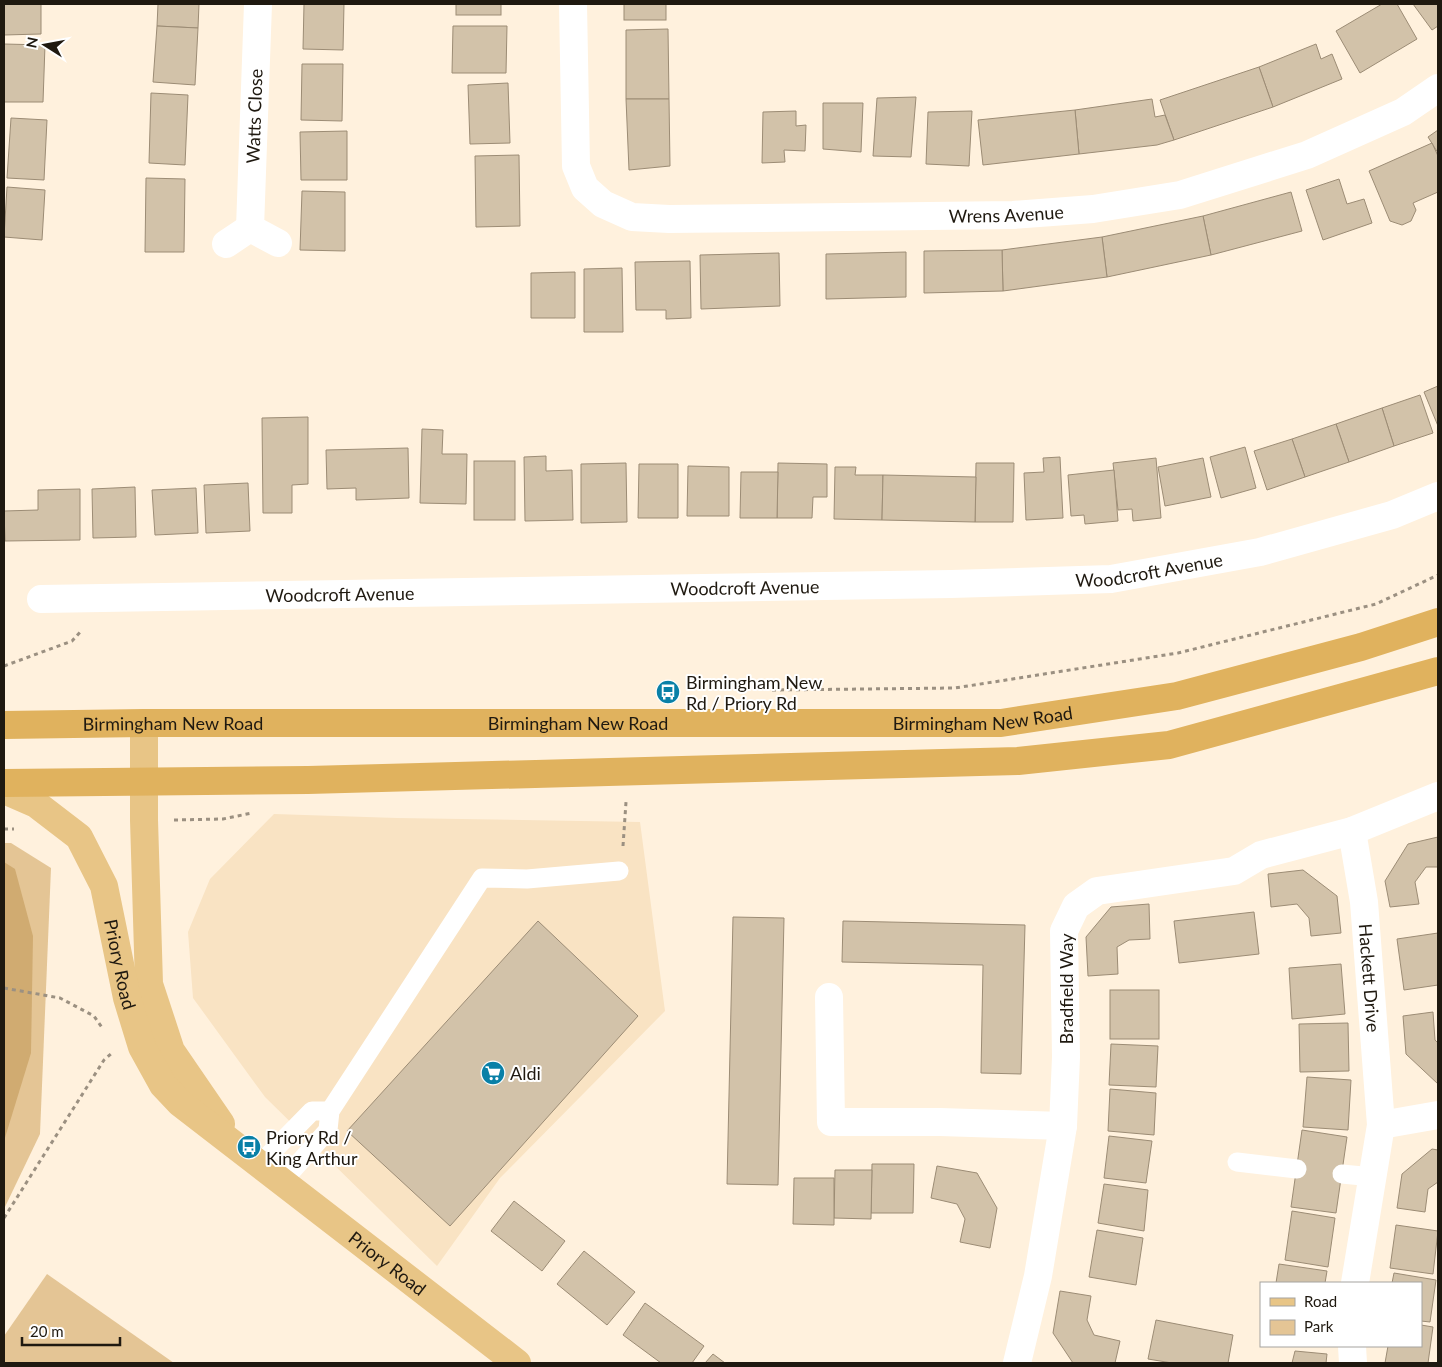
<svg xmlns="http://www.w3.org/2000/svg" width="1442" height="1367" font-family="Lato,sans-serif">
<rect width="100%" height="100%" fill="#fff1dd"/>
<polygon fill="#f9e3c3" points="274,814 397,818 640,822 665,1011 500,1178 437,1266 265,1097 193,998 188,932 210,879"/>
<g fill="#e4c595">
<polygon points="4,843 11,843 51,868 40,1134 4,1209"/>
<polygon points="47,1274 174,1363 4,1363 4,1336"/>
</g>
<polygon fill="#d0ab71" points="4,862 15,869 33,936 31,1053 4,1141"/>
<g fill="#d2c2a9" stroke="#9c8c75">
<polygon points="4,4 41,4 41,34 4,35"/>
<polygon points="158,4 199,4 198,28 157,26"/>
<polygon points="304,4 344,4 343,50 303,49"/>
<rect x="456" y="4" width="45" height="11"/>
<rect x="624" y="4" width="42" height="16"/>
<polygon points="1382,4 1397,4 1417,39 1360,73 1336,31"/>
<polygon points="1413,4 1438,4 1438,26 1432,30"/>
<polygon points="157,26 198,28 195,85 153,82"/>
<polygon points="453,26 507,26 506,73 452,73"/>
<polygon points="668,29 669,99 626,99 626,30"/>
<polygon points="4,44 45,45 43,102 4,102"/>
<polygon points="1316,44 1321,59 1332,54 1342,79 1273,107 1259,67"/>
<polygon points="302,64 343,64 342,121 301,120"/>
<polygon points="1259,67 1273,107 1174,140 1160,100"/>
<polygon points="508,83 510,143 470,144 468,85"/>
<polygon points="151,93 188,95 185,165 149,163"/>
<polygon points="916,97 911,157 873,156 877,98"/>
<polygon points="626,99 669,99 670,166 629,170"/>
<polygon points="1152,99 1155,117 1165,115 1174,140 1157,145 1079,154 1075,110"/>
<polygon points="823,103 863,103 861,152 823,149"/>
<polygon points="1075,110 1079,154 983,165 978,120"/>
<polygon points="796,111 796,126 806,125 805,151 784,150 785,162 762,163 763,112"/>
<polygon points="972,111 969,166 926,164 928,112"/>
<polygon points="11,118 47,120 44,180 7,178"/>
<polygon points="1438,130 1438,153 1428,137"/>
<polygon points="347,131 347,180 301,180 300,132"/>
<polygon points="1432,143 1438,156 1438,192 1413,203 1416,210 1411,221 1402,225 1390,221 1369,171"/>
<polygon points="519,155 520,226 476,227 475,156"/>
<polygon points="146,178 185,179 184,252 145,252"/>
<polygon points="1339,179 1347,204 1364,199 1372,223 1323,240 1306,190"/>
<polygon points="7,187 45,190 42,240 4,237"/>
<polygon points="302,191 345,192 345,251 300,250"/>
<polygon points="1291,192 1302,231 1211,255 1203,216"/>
<polygon points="1203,216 1211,255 1107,277 1102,237"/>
<polygon points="1102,237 1107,277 1003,291 1002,250"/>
<polygon points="1002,250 1003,291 924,293 924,251"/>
<polygon points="906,252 906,297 826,299 826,254"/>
<polygon points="779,253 780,306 701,309 700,255"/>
<polygon points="690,261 691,318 666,319 666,310 636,310 635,262"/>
<polygon points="622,268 623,332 584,332 584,269"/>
<polygon points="575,272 575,318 531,318 531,273"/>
<polygon points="1438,386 1438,426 1424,392"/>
<polygon points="1420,395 1433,433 1394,446 1382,408"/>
<polygon points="1382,408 1394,446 1349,462 1336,424"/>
<polygon points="308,417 308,484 292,485 292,513 263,513 262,418"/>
<polygon points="1336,424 1349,462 1305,477 1292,439"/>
<polygon points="422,429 443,430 442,454 467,454 466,504 420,503"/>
<polygon points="1292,439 1305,477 1267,490 1254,451"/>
<polygon points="1245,447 1256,488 1221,498 1210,457"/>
<polygon points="408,448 409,498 356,500 356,488 327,489 326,450"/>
<polygon points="546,456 546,471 572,470 573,520 525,521 524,457"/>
<polygon points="1060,457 1063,518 1026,520 1024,473 1044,472 1043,458"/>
<polygon points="1156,458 1161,518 1133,521 1132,509 1118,510 1113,463"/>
<polygon points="1203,458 1211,497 1165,506 1158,467"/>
<rect x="474" y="461" width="41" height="59"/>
<polygon points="626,463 627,522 581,523 581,464"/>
<polygon points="778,463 827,464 827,497 813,497 812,518 777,518"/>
<polygon points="976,463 1014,463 1013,522 975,522"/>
<polygon points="639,464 678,464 678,518 638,518"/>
<polygon points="688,466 729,467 729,516 687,516"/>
<polygon points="835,467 856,467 855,475 883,475 882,520 834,519"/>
<polygon points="1114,470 1118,521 1085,524 1084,515 1071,516 1068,475"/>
<polygon points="741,472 778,472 777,518 740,518"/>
<polygon points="883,475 976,477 975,522 882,520"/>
<polygon points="248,483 250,531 206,533 204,485"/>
<polygon points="135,487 136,537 93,538 92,489"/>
<polygon points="196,488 198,533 155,535 152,490"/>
<polygon points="80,489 80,540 5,541 4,511 38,510 38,490"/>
<polygon points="1438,837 1438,867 1426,867 1415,882 1419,904 1390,907 1385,881 1408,844"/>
<polygon points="1303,870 1337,896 1341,933 1311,936 1309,918 1297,904 1271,907 1268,874"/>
<polygon points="1149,904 1150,939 1129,940 1117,947 1118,974 1088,976 1086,937 1111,907"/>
<polygon points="1254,912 1259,954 1179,963 1174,921"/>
<polygon points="733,917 784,918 778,1185 727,1184"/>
<polygon points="538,921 638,1016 450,1226 347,1131"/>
<polygon points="843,921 1025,925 1021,1074 981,1073 983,965 842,962"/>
<polygon points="1438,933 1438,985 1404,990 1397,939"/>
<polygon points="1341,964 1345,1014 1292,1019 1289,968"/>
<rect x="1110" y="990" width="49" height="49"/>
<polygon points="1433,1012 1435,1040 1438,1043 1438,1084 1406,1054 1403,1016"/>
<polygon points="1348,1023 1349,1071 1300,1072 1299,1024"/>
<polygon points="1111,1044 1158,1046 1156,1087 1109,1085"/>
<polygon points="1307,1077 1351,1080 1348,1130 1303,1127"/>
<polygon points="1110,1089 1156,1093 1154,1135 1108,1131"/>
<polygon points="1302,1130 1347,1137 1336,1213 1291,1207"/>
<polygon points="1109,1136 1152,1141 1146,1183 1104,1178"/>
<polygon points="1432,1149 1438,1150 1438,1182 1428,1189 1425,1212 1397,1208 1402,1174"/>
<polygon points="872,1164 914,1164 913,1213 871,1213"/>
<polygon points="937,1166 977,1173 997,1208 990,1248 960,1242 965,1219 957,1204 931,1198"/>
<polygon points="835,1170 872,1170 871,1219 834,1218"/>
<polygon points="794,1178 834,1178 834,1225 793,1224"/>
<polygon points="1104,1184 1148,1190 1144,1231 1098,1223"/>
<polygon points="514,1201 565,1241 542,1271 491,1231"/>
<polygon points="1292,1211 1335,1218 1328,1267 1285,1260"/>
<polygon points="1396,1225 1438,1231 1433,1274 1390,1268"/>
<polygon points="1097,1230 1143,1238 1136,1285 1089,1277"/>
<polygon points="584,1251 635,1292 607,1325 557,1284"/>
<polygon points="1279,1264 1327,1271 1325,1283 1276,1283"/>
<polygon points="1394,1273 1436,1280 1430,1322 1421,1321 1421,1283 1392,1283"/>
<polygon points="1060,1291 1091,1296 1087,1320 1094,1335 1120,1341 1115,1363 1073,1363 1053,1333"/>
<polygon points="645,1303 704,1346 692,1363 661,1363 623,1335"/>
<polygon points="1156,1320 1233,1335 1228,1363 1172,1363 1148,1359"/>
<polygon points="1421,1325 1433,1327 1428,1363 1385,1363 1388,1346 1421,1346"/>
<polygon points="1295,1351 1327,1354 1326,1363 1292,1363"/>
<polygon points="713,1354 725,1363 705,1363"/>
</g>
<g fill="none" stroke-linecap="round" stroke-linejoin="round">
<g stroke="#9b9081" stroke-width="3" stroke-dasharray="4 4" stroke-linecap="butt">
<polyline points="4,666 72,641 82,630"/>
<polyline points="772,690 955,688 1178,653 1376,604 1438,575"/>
<polyline points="174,820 223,819 252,813"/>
<polyline points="4,829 14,829"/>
<polyline points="623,846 626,802"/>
<polyline points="4,988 60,998 94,1016 103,1029"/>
<polyline points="4,1218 104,1060 113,1052"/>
</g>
<g stroke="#fff" stroke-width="19">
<polyline points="1237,1162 1297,1169"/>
<polyline points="260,1164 312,1111 330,1111"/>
<polyline points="1342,1174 1373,1177"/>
<polyline points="282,1182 328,1130 330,1111 482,878 527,879 619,871"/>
</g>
<g stroke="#fff" stroke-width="28">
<path id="s1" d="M573 4 576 166 585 188 603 204 632 217 669 219 1013 215 1093 209 1180 195 1307 155 1403 112 1438 88"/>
<path id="s2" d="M250 228 258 4"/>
<polyline points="226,244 250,228 278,243"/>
<path id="s3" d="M41 599 951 584 1111 579 1260 552 1392 515 1438 496"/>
<path id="s4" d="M1352 831 1364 902 1381 1125 1355 1283"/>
<polyline points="829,997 831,1122 940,1122 1063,1126"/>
<polyline points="1381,1125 1438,1115"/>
<polyline points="1352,1346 1353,1363"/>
<polyline points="1017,1363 1038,1276 1063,1126 1066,1057 1064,931 1076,906 1097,891 1234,871 1261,855 1352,831 1438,796"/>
</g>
<g stroke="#e8c586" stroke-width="28">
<polyline points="144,723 144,820 149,984 171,1051 221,1124"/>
<path id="s5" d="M4 790 36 804 79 837 104 886 127 998 142 1047 163 1085 180 1103 517 1363"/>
</g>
<g stroke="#e0b25e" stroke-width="28">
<path id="s6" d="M4 725 144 723H1001L1177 696 1361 647 1438 622"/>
<polyline points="4,783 308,780 1018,761 1169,745 1438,671"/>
</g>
</g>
<defs>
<g id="bus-disc" transform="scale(1.25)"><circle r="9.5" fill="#0980a7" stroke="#fff"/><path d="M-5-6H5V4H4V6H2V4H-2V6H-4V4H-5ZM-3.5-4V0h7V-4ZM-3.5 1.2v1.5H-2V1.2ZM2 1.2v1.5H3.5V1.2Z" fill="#fff"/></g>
<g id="supermarket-disc" transform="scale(1.25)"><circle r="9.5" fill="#0980a7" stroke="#fff"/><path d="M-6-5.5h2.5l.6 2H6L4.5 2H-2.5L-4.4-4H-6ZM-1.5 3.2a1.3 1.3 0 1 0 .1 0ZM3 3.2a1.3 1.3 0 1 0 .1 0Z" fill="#fff"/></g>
</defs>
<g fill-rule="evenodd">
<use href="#bus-disc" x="668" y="692"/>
<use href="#supermarket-disc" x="493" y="1073"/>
<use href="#bus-disc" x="249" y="1147"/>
</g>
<g text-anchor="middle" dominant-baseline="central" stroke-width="4" stroke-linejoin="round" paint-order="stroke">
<g font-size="18" fill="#1f1910" stroke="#fff">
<text stroke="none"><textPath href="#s2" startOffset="112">Watts Close</textPath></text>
<text stroke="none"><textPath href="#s1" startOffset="616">Wrens Avenue</textPath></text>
<text stroke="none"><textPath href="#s3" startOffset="1109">Woodcroft Avenue</textPath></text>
<text stroke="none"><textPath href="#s3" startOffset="704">Woodcroft Avenue</textPath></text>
<text stroke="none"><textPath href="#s3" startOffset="299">Woodcroft Avenue</textPath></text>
<text stroke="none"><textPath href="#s6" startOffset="979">Birmingham New Road</textPath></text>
<text stroke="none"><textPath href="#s6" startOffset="169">Birmingham New Road</textPath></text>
<text stroke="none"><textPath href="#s6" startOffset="574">Birmingham New Road</textPath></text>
<text stroke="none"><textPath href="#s5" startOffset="224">Priory Road</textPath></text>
<text stroke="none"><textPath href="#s4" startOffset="148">Hackett Drive</textPath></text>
<text transform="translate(1066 989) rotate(-90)">Bradfield Way</text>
<text stroke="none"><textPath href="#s5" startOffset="640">Priory Road</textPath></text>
</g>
<g font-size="18" fill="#1f1910" stroke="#fff" text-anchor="start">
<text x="686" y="682">Birmingham New<tspan x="686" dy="21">Rd / Priory Rd</tspan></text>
<text x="510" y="1073">Aldi</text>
<text x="266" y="1137">Priory Rd /<tspan x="266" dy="21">King Arthur</tspan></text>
</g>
</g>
<rect width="1442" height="1367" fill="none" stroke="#1f1910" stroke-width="10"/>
<rect x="1260" y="1282" width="162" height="65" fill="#ffffff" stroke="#a5a39f"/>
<rect x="1270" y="1298" width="25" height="8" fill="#e8c586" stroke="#a5a39f"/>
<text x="1304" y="1307" font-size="15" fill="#1f1910">Road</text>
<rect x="1270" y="1320" width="25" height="15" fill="#e4c595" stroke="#a5a39f"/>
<text x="1304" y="1332" font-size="15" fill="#1f1910">Park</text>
<g transform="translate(45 45) rotate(281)" stroke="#ffffff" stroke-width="4" paint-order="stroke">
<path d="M0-4L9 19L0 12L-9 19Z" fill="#1f1910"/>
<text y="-8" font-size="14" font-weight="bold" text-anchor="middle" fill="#1f1910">N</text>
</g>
<path d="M22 1337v8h98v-8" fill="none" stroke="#1f1910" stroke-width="2.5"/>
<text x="30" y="1337" font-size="15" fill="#1f1910" stroke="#ffffff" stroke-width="4" paint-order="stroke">20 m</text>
</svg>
